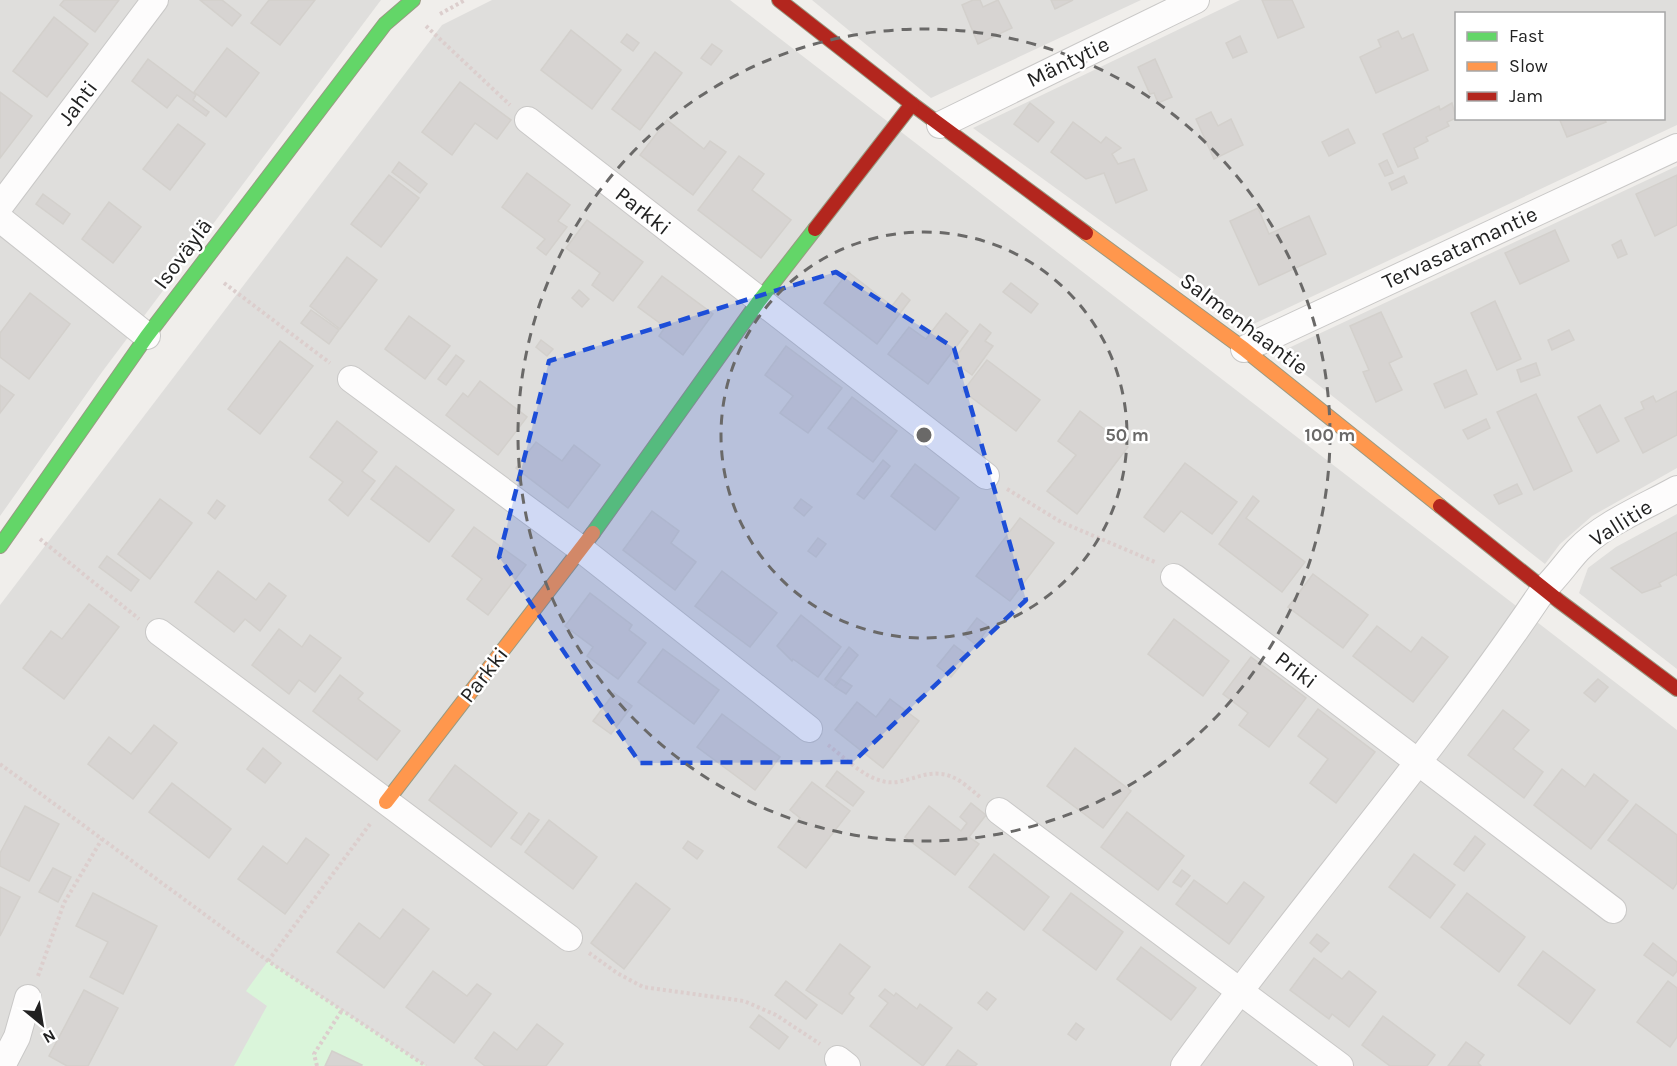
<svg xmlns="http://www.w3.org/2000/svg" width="1677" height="1066" font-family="Karla,sans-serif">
<rect width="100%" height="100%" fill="#f0eeeb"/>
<g fill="#dfdedc" fill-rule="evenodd">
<polygon points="0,0 381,0 102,372 0,516"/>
<polygon points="492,0 730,0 1677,730 1677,1066 0,1066 0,605 442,25"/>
<polygon points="812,0 1141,0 931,98"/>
<path d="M1240 0H1677V125L1247 327 973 128ZM1456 14H1664V118H1456Z"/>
<polygon points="1677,166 1677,468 1592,516 1560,544 1545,564 1278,353"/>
<polygon points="1677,514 1677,669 1579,593 1588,568 1616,547"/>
</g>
<polygon fill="#daf5da" points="268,961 426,1066 234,1066 267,1006 246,991"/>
<g fill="#d7d4d2" stroke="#d3d0cc" stroke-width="1.5">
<polygon points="64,0 119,0 95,32 60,5"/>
<polygon points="200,0 222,0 241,15 232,26"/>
<polygon points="269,0 315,0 280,45 251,23"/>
<polygon points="973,0 980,0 983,7 998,0 1012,28 978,44 962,5"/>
<polygon points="1051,0 1073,0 1055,9"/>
<polygon points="1262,0 1292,0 1304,27 1278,38"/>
<polygon points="54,17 88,44 47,97 13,71"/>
<polygon points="571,30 621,70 592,109 541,70"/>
<polygon points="1398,31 1402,39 1413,34 1428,70 1376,93 1360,57 1381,47 1378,40"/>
<polygon points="627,34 639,43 633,51 621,42"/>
<polygon points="1240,36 1247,52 1233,58 1226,43"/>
<polygon points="712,44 722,51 711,65 701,58"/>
<polygon points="227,48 259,73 226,117 194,92"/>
<polygon points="655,52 682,73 640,130 612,109"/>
<polygon points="148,59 196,95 193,100 209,112 206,116 177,95 167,108 132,81"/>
<polygon points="1155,59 1172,97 1158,103 1154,93 1150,94 1138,67"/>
<polygon points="460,82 511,120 497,139 475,123 452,155 422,132"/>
<polygon points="0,92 32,116 0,158"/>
<polygon points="1030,103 1054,122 1038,142 1014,124"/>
<polygon points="1452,103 1456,118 1447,122 1449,126 1426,137 1428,141 1414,148 1418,158 1398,167 1383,134 1439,106 1440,110"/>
<polygon points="1211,112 1218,126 1231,119 1243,145 1214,159 1196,119"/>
<polygon points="1559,118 1608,118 1605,120 1606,122 1567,137"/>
<polygon points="667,120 704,149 710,141 726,152 693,195 640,155"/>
<polygon points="1073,122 1101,143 1106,137 1121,148 1112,154 1118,164 1134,159 1147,190 1116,203 1104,173 1086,179 1051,152"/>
<polygon points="178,124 205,144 170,190 143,169"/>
<polygon points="1348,129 1355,143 1329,156 1322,142"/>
<polygon points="739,156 764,174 752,190 791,220 761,258 698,210"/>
<polygon points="1387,160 1393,173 1385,176 1379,164"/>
<polygon points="399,162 427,184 420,193 392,172"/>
<polygon points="527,173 570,205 558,221 567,227 546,255 537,248 545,239 502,207"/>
<polygon points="389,175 419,198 381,247 351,224"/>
<polygon points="1677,175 1677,225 1655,236 1636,194"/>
<polygon points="1404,176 1407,183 1392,190 1389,183"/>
<polygon points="43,194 70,214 63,224 36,204"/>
<polygon points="109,202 141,227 113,263 82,239"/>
<polygon points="1258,208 1269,234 1309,216 1326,254 1259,285 1230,221"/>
<polygon points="587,220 643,262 613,301 592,285 600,273 566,248"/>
<polygon points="1555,230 1569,261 1520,284 1505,253"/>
<polygon points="1621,240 1627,254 1618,258 1612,245"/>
<polygon points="347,257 377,280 340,329 310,306"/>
<polygon points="848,272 892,306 902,293 910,300 877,344 824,303"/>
<polygon points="662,276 713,314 683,355 659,336 665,327 638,307"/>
<polygon points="1011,283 1038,304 1031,313 1003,292"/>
<polygon points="579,290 589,299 582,307 572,298"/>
<polygon points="30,293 70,324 29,379 0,357 0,333"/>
<polygon points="1495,301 1521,359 1497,370 1471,313"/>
<polygon points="311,310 339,330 329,344 301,323"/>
<polygon points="1381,312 1402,357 1389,363 1402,390 1376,402 1363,372 1369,370 1350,326"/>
<polygon points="946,313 968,331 928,384 888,354 909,327 926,339"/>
<polygon points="409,316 450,346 425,379 385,349"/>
<polygon points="980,324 991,333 985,341 993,346 972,375 953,361"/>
<polygon points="1569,330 1574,340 1552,350 1548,340"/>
<polygon points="541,340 553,349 547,356 536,347"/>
<polygon points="280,341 313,366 260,434 228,409"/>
<polygon points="786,346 842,388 808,433 780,413 793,396 765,375"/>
<polygon points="456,355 464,361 446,385 438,379"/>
<polygon points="987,360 1040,400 1016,431 963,391"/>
<polygon points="1536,363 1540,375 1521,382 1517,370"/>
<polygon points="1466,370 1477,394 1445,408 1434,384"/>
<polygon points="480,381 527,417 498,455 446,415 463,393 468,397"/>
<polygon points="0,385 14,395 0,413"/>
<polygon points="1677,391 1677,435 1643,453 1625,418 1644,409 1641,402 1653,396 1656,402"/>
<polygon points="1536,394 1572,471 1534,490 1497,412"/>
<polygon points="852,397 897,431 873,462 828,428"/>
<polygon points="1600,405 1619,441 1597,453 1578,417"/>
<polygon points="1080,411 1128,447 1077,514 1047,491 1076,455 1058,441"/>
<polygon points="1486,419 1490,428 1468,439 1463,430"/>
<polygon points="337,421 377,452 362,471 375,481 348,516 329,500 343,482 310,457"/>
<polygon points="536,442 562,461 574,445 600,465 568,508 516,468"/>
<polygon points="883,460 890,466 864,499 857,494"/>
<polygon points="1185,463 1237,502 1212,534 1181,511 1164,532 1144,517"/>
<polygon points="915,464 959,498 935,530 891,496"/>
<polygon points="396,466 454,510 429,542 371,499"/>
<polygon points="1517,484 1522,494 1499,504 1494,495"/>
<polygon points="1253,496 1259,501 1246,518 1305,562 1282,592 1219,544"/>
<polygon points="160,499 192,523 150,579 118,554"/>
<polygon points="801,499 812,507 804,516 794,508"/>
<polygon points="217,500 225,506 215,519 208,513"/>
<polygon points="652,511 679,531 671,543 696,562 675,590 623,550"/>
<polygon points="1020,518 1054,543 1010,601 976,576"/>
<polygon points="474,527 526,565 488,615 467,599 482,579 452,556"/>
<polygon points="1677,532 1677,576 1676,574 1659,583 1661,586 1642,593 1611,568"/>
<polygon points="818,538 826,544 816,557 808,551"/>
<polygon points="107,556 139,580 131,591 99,567"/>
<polygon points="218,571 256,600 269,583 286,596 260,631 245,619 234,632 195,602"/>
<polygon points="722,571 777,613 750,647 695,606"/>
<polygon points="1313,574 1368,615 1343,648 1288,607"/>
<polygon points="590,593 632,625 629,630 646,643 618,679 587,656 593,647 565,626"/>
<polygon points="89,604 119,627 64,699 23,668 51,631 62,639"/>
<polygon points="801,615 841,647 818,677 793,659 792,661 777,646"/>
<polygon points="977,618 989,627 976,645 964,635"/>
<polygon points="1174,619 1229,661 1203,696 1148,654"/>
<polygon points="1377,626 1411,652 1422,637 1448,657 1413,702 1353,656"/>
<polygon points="279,629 302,647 310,635 341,658 315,692 299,680 289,694 252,665"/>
<polygon points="954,645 968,656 951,677 937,666"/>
<polygon points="849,647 858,655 834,686 825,679"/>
<polygon points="663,649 719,690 694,724 638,682"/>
<polygon points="1251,657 1306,698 1269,747 1239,725 1248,713 1223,694"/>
<polygon points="340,675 363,693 358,699 400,731 377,760 313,711"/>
<polygon points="841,679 852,686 846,694 835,687"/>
<polygon points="1598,679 1608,687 1595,702 1584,693"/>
<polygon points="614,693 632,706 611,734 593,721"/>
<polygon points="890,699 919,721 883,768 835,730 857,702 876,717"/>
<polygon points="1318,709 1375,752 1336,803 1310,783 1328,759 1298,736"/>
<polygon points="1503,710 1529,730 1513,749 1543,772 1524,798 1468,755"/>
<polygon points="722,714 780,757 755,790 697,747"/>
<polygon points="154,725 177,743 133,799 88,764 109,737 131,754"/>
<polygon points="263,748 281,763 265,783 247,769"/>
<polygon points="1075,748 1131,791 1103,828 1047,786"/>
<polygon points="455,765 517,813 491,847 429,800"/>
<polygon points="1562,769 1585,787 1594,774 1628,801 1591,849 1534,805"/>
<polygon points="837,771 864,792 853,806 826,786"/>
<polygon points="812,782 850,811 806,868 778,847 800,818 790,810"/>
<polygon points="172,783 231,829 209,858 149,812"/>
<polygon points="971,803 986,815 969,837 979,844 955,875 905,837 929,806 961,831 967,823 960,817"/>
<polygon points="1636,804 1677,835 1677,883 1673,889 1608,840"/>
<polygon points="25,806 59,824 29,881 0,866 0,853"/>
<polygon points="1127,812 1184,856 1158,890 1101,847"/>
<polygon points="529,813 539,820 521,845 511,838"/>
<polygon points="549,820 597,857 573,889 525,852"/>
<polygon points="1475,836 1485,844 1464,871 1454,864"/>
<polygon points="306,838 329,855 285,914 238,879 263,846 287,864"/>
<polygon points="688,841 703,851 697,859 683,848"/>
<polygon points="994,854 1049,897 1024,930 969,887"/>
<polygon points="1414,854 1455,885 1430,918 1389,887"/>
<polygon points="53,868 71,877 58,902 39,892"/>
<polygon points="1182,870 1190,876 1181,887 1173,882"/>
<polygon points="1194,880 1227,904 1244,882 1264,897 1229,944 1176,904"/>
<polygon points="636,883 670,909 624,969 591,943"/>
<polygon points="0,887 20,897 0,936"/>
<polygon points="93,893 157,926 123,994 90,977 108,942 76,926"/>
<polygon points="1071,893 1123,932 1096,970 1043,930"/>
<polygon points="1467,893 1525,937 1499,972 1441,927"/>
<polygon points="403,909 429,929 384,988 337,952 359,923 380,939"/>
<polygon points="1317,934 1329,943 1321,952 1310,943"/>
<polygon points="1653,943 1677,962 1677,971 1673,976 1644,955"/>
<polygon points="840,944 870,967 849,994 854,998 842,1014 806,990"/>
<polygon points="1141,947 1196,988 1171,1020 1117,979"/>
<polygon points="1543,951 1595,990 1570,1024 1518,985"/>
<polygon points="1314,958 1342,979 1349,971 1376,992 1349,1027 1332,1014 1329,1019 1290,990"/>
<polygon points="433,971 467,996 477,984 491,994 454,1043 406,1007"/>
<polygon points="786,981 817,1005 806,1019 775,995"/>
<polygon points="1668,981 1677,988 1677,1037 1670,1047 1637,1022"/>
<polygon points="885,989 894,996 896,993 917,1009 920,1004 952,1028 923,1066 870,1026 888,1003 879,996"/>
<polygon points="84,990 118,1008 88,1066 67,1066 49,1056"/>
<polygon points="987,992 996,999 987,1010 978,1003"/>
<polygon points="759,1015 788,1037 779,1049 750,1027"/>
<polygon points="1383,1016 1435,1055 1427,1066 1390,1066 1362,1045"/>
<polygon points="1076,1023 1084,1029 1076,1040 1068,1034"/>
<polygon points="537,1024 563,1044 546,1066 485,1066 475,1058 494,1032 517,1050"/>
<polygon points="1466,1042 1484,1055 1478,1063 1481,1066 1448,1066"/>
<polygon points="958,1050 977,1064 975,1066 946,1066"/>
<polygon points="332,1051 362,1065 361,1066 325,1066"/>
</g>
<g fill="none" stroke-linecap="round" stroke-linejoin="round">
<g stroke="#c9c8c7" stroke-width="28">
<g id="street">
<polyline points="528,120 986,476"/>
<polyline points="940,125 1196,0"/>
<polyline points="0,206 155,0"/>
<polyline points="0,219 147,336"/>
<polyline points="1244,349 1677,147"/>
<polyline points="351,379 581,549 809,729"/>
<polyline points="1174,577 1613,910"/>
<polyline points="159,632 569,938"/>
<polyline points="999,811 1340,1066"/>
<polyline points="838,1059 847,1066"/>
<polyline points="2,1066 17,1037 28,998"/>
<path d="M1184 1066C1301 905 1433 754 1544 589 1557 577 1566 563 1578 550 1604 523 1645 507 1677 489"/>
</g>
</g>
<g stroke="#999a82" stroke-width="16">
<g id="fast">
<polyline points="593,533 759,301 815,229"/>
<polyline points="0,546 147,336 385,24 413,0"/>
</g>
</g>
<g stroke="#999a82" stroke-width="16">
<g id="slow">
<polyline points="1086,233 1244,349 1440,506"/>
<polyline points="386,802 593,533"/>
</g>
</g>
<g stroke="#999a82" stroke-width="16">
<g id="jam">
<polyline points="779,0 912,104 1086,233"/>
<polyline points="815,229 912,104"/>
<polyline points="1440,506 1559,601 1677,689"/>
</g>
</g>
<g stroke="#dccecd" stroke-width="4" stroke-dasharray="3 3" stroke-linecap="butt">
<polyline points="440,14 465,0"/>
<polyline points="426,26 510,105"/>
<polyline points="224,283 330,363"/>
<polyline points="1007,489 1061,522 1155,562"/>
<polyline points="40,539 139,619"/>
<path d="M828 745C844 757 862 776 882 781 902 787 920 771 941 774 956 775 969 788 980 797"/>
<polyline points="0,764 268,961 426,1066"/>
<polyline points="589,953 617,973 643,987 744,1001 776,1015 820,1044"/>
<polyline points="268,961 370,824"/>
<polyline points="38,976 64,903 102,839"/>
<polyline points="317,1066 314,1054 342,1010"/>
</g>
<use href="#street" stroke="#fdfcfc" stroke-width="26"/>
<use href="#fast" stroke="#63d668" stroke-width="14"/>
<use href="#slow" stroke="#ff974d" stroke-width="14"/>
<use href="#jam" stroke="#b3261e" stroke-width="14"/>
</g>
<path fill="#1d4ed8" fill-opacity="0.2" stroke="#1d4ed8" stroke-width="4.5" stroke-dasharray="12 8" stroke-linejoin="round" d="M836 272 954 348 1026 600 853 762 640 763 499 557 549 361Z"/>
<g fill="none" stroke="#6a6968" stroke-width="3" stroke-dasharray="10 8">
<circle cx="924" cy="435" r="203"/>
<circle cx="924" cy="435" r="406"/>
</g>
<g text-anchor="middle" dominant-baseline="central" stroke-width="5" stroke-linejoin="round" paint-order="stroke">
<g font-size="22" fill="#222" stroke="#fff">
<text transform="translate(1068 62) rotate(-26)">Mäntytie</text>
<text transform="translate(78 103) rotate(-53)">Jahti</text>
<text transform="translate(643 211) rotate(38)">Parkki</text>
<text transform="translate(1460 248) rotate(-25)">Tervasatamantie</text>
<text transform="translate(183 254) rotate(-53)">Isoväylä</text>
<text transform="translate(1244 324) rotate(37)">Salmenhaantie</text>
<text transform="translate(1621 523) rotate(-32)">Vallitie</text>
<text transform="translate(1296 670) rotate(37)">Priki</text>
<text transform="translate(484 675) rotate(-52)">Parkki</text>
</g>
</g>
<circle cx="924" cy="435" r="9" fill="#6a6968" stroke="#fff" stroke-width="3"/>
<g font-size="18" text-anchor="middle" font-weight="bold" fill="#6a6968" stroke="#fff" stroke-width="5" stroke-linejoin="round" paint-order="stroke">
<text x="1127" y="441">50 m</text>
<text x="1330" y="441">100 m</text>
</g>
<rect x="1455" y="12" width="210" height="108" fill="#ffffff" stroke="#a7a7a7" stroke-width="1.5"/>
<rect x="1467" y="32" width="30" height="9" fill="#63d668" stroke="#a7a7a7" stroke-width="1.5"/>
<text x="1509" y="42" font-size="18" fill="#222222">Fast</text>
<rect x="1467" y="62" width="30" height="9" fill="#ff974d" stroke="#a7a7a7" stroke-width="1.5"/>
<text x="1509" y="72" font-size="18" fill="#222222">Slow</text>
<rect x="1467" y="92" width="30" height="9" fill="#b3261e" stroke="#a7a7a7" stroke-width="1.5"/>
<text x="1509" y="102" font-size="18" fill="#222222">Jam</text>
<g transform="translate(42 1024) rotate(150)" stroke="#ffffff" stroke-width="4.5" paint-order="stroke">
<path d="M0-4.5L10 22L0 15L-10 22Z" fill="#222222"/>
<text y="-9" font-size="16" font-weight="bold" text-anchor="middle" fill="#222222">N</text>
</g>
</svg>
